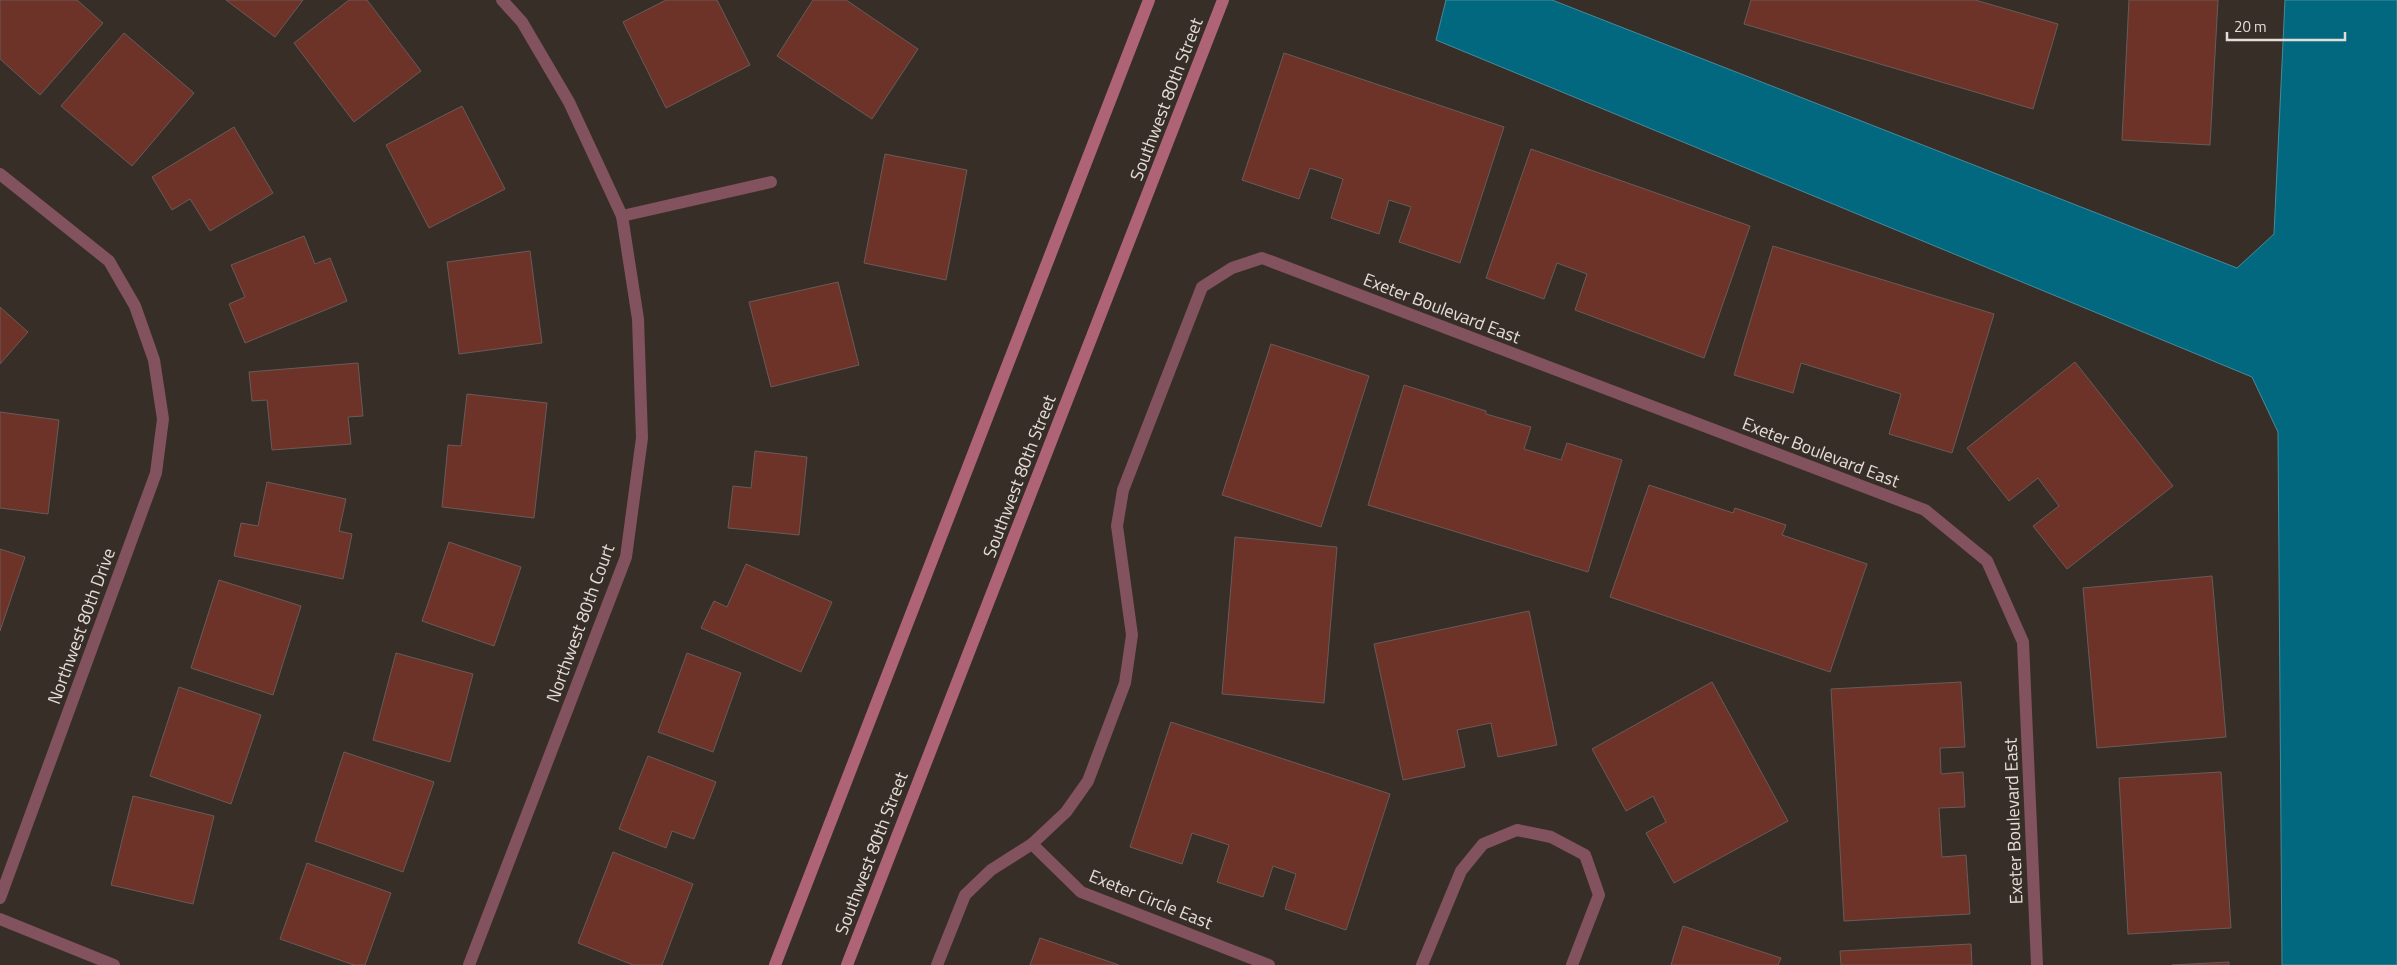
<svg xmlns="http://www.w3.org/2000/svg" width="2397" height="965" font-family="'Titillium Web',sans-serif">
<rect width="100%" height="100%" fill="#382e28"/>
<polygon fill="#026880" stroke="#468b9a" points="1446,0 1552,0 2237,268 2274,234 2285,0 2397,0 2397,965 2282,965 2278,432 2252,377 1436,40"/>
<g fill="#6e3328" stroke="#685b58">
<polygon points="0,0 77,0 103,23 40,95 0,59"/>
<polygon points="226,0 303,0 275,37"/>
<polygon points="349,0 367,0 421,71 354,122 294,43"/>
<polygon points="666,0 717,0 750,65 666,108 623,22"/>
<polygon points="813,0 846,0 918,49 872,119 777,56"/>
<polygon points="1751,0 1975,0 2058,24 2033,109 1744,24"/>
<polygon points="2129,0 2218,0 2210,145 2122,140"/>
<polygon points="124,33 194,93 132,166 61,106"/>
<polygon points="1284,53 1504,127 1460,263 1399,242 1411,207 1389,200 1379,234 1331,218 1343,179 1310,168 1299,199 1242,180"/>
<polygon points="462,106 505,189 429,228 386,145"/>
<polygon points="234,127 273,193 210,231 190,199 172,210 152,177"/>
<polygon points="1531,149 1750,226 1704,358 1575,310 1587,274 1557,263 1544,299 1486,278"/>
<polygon points="885,154 967,170 946,280 864,263"/>
<polygon points="304,236 315,264 330,258 347,301 245,343 229,304 245,297 231,265"/>
<polygon points="1773,246 1994,314 1952,453 1889,434 1901,394 1801,363 1793,393 1734,375"/>
<polygon points="530,251 542,343 459,354 447,262"/>
<polygon points="838,282 859,365 771,387 749,302"/>
<polygon points="0,307 28,332 0,364"/>
<polygon points="1271,344 1369,376 1321,527 1222,495"/>
<polygon points="2075,362 2173,486 2067,569 2033,526 2059,506 2038,478 2009,501 1967,448"/>
<polygon points="358,363 363,416 348,417 351,444 272,450 267,400 252,401 249,372"/>
<polygon points="1404,385 1486,411 1486,414 1531,427 1524,449 1561,460 1567,443 1622,460 1588,572 1368,505"/>
<polygon points="467,394 547,403 534,518 442,507 448,445 461,446"/>
<polygon points="0,412 59,420 48,514 0,508"/>
<polygon points="755,451 807,457 799,535 728,528 733,486 751,488"/>
<polygon points="267,482 346,499 339,531 352,534 343,579 234,556 241,523 258,526"/>
<polygon points="1649,485 1733,513 1735,508 1786,525 1782,535 1867,564 1830,672 1610,597"/>
<polygon points="1235,537 1337,547 1324,703 1222,694"/>
<polygon points="449,542 521,567 494,646 422,621"/>
<polygon points="0,549 25,557 0,631"/>
<polygon points="746,564 832,602 801,672 701,628 714,601 727,607"/>
<polygon points="2212,576 2226,737 2097,748 2083,588"/>
<polygon points="219,580 301,606 273,695 191,668"/>
<polygon points="1529,611 1557,745 1498,757 1491,723 1457,730 1465,767 1403,780 1374,644"/>
<polygon points="396,653 473,674 450,762 373,740"/>
<polygon points="687,653 741,673 713,752 658,732"/>
<polygon points="1712,682 1788,821 1674,883 1646,833 1666,822 1653,796 1626,811 1592,749"/>
<polygon points="1961,682 1965,747 1940,748 1941,774 1963,772 1965,807 1939,808 1942,857 1966,855 1970,914 1844,921 1831,689"/>
<polygon points="179,687 261,715 231,804 150,776"/>
<polygon points="1171,722 1390,794 1346,930 1285,909 1296,874 1273,866 1263,897 1217,882 1229,845 1192,833 1182,864 1130,847"/>
<polygon points="344,752 434,782 403,872 315,841"/>
<polygon points="648,756 716,782 694,839 672,831 666,848 619,829"/>
<polygon points="2221,772 2231,928 2128,934 2119,778"/>
<polygon points="133,796 214,816 193,904 111,885"/>
<polygon points="613,852 693,884 662,965 633,965 578,943"/>
<polygon points="307,863 391,893 365,965 354,965 280,939"/>
<polygon points="1683,926 1781,958 1778,965 1671,965"/>
<polygon points="1040,938 1119,965 1030,965"/>
<polygon points="1971,944 1972,965 1841,965 1840,951"/>
<polygon points="2229,962 2229,965 2172,965"/>
</g>
<g fill="none" stroke-linecap="round" stroke-linejoin="round">
<g stroke="#82525e" stroke-width="12">
<polyline points="1032,844 1081,892 1269,965"/>
<polyline points="1422,965 1461,871 1483,844 1517,830 1551,837 1585,855 1599,895 1572,965"/>
</g>
<g stroke="#82525e" stroke-width="12">
<polyline points="0,174 109,261 135,306 154,360 163,419 156,473 0,898"/>
<polyline points="622,216 771,182"/>
<polyline points="0,919 114,965"/>
<polyline points="469,965 626,557 642,438 638,319 622,216 569,102 522,22 502,0"/>
<polyline points="937,965 965,895 991,870 1032,844 1066,812 1088,781 1125,683 1132,635 1117,526 1123,490 1202,287 1232,268 1262,258 1925,510 1987,561 2023,642 2037,965"/>
</g>
<g stroke="#af6377" stroke-width="12">
<polyline points="775,965 1149,0"/>
<polyline points="847,965 1223,0"/>
</g>
</g>
<g text-anchor="middle" dominant-baseline="central" stroke-width="5" stroke-linejoin="round" paint-order="stroke">
<g font-size="18" fill="#e3ddd8" stroke="#382e28">
<text transform="translate(1166 99) rotate(-69)">Southwest 80th Street</text>
<text transform="translate(1442 308) rotate(21)">Exeter Boulevard East</text>
<text transform="translate(1821 452) rotate(21)">Exeter Boulevard East</text>
<text transform="translate(1019 476) rotate(-69)">Southwest 80th Street</text>
<text transform="translate(580 623) rotate(-70)">Northwest 80th Court</text>
<text transform="translate(81 626) rotate(-70)">Northwest 80th Drive</text>
<text transform="translate(2013 821) rotate(-92)">Exeter Boulevard East</text>
<text transform="translate(871 853) rotate(-69)">Southwest 80th Street</text>
<text transform="translate(1151 899) rotate(22)">Exeter Circle East</text>
</g>
</g>
<path d="M2227 32v8h118v-8" fill="none" stroke="#e3ddd8" stroke-width="2.5"/>
<text x="2234" y="32" font-size="15" fill="#e3ddd8" stroke="#382e28" stroke-width="4" paint-order="stroke">20 m</text>
</svg>
